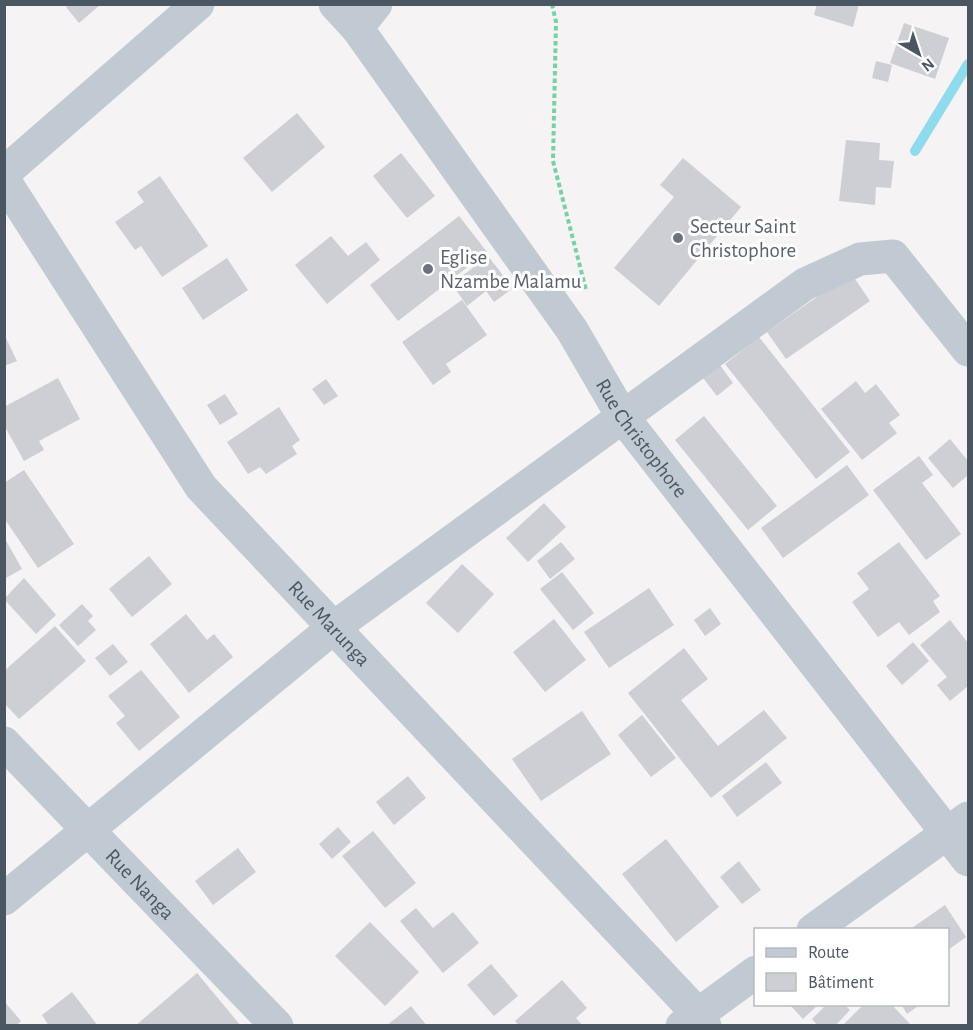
<svg xmlns="http://www.w3.org/2000/svg" width="973" height="1030" font-family="'Alegreya Sans',sans-serif">
<rect width="100%" height="100%" fill="#f5f3f3"/>
<g fill="none" stroke-linecap="round" stroke-linejoin="round">
<polyline stroke="#90daee" stroke-width="10" points="915,151 968,64"/>
</g>
<g fill="#cdcfd5">
<polygon points="69,4 101,4 79,23 66,7"/>
<polygon points="817,4 859,4 853,27 814,15"/>
<polygon points="904,23 949,38 935,79 890,63"/>
<polygon points="876,61 892,65 888,82 872,78"/>
<polygon points="297,113 325,147 272,192 243,158"/>
<polygon points="846,140 880,143 879,160 894,161 891,188 876,187 875,205 839,201"/>
<polygon points="401,153 435,196 407,218 373,176"/>
<polygon points="683,158 741,207 659,306 614,268 674,197 660,185"/>
<polygon points="160,176 208,246 162,277 141,246 135,250 115,222 144,202 137,192"/>
<polygon points="459,216 487,252 398,321 370,285"/>
<polygon points="331,236 348,256 366,242 380,260 327,304 295,265"/>
<polygon points="488,256 513,288 494,302 486,291 467,306 452,284"/>
<polygon points="227,258 248,290 203,320 182,288"/>
<polygon points="851,273 870,301 786,359 767,332"/>
<polygon points="462,300 487,335 446,364 451,372 433,385 402,342"/>
<polygon points="4,334 17,361 4,366"/>
<polygon points="759,337 850,452 816,479 725,364"/>
<polygon points="720,365 733,383 717,396 703,378"/>
<polygon points="58,378 80,419 39,441 44,450 24,461 4,425 4,407"/>
<polygon points="326,379 338,396 324,405 312,389"/>
<polygon points="856,381 865,393 876,384 900,415 889,423 897,433 862,460 821,409"/>
<polygon points="225,394 238,414 220,425 207,405"/>
<polygon points="279,407 300,440 292,446 297,454 266,474 260,467 248,474 227,442"/>
<polygon points="704,416 777,506 748,530 675,440"/>
<polygon points="950,439 968,461 968,475 953,488 928,458"/>
<polygon points="919,456 933,475 922,483 961,534 926,560 873,490"/>
<polygon points="847,465 869,495 783,558 761,528"/>
<polygon points="24,470 74,544 38,568 4,518 4,483"/>
<polygon points="544,503 566,527 528,562 506,538"/>
<polygon points="4,537 22,569 4,579"/>
<polygon points="561,542 575,559 550,579 537,561"/>
<polygon points="899,542 940,596 933,601 940,612 909,635 899,622 878,637 852,602 869,589 857,573"/>
<polygon points="149,556 172,584 132,617 109,589"/>
<polygon points="462,564 494,594 458,633 426,603"/>
<polygon points="562,572 594,613 573,630 540,589"/>
<polygon points="24,578 56,615 36,634 4,599"/>
<polygon points="649,588 674,625 609,668 584,632"/>
<polygon points="82,604 93,616 88,621 96,630 78,646 59,625"/>
<polygon points="710,608 721,624 705,636 694,620"/>
<polygon points="186,614 207,640 214,634 233,657 189,693 150,644"/>
<polygon points="554,619 586,660 545,692 513,652"/>
<polygon points="950,620 968,643 968,686 950,701 937,685 947,677 920,645"/>
<polygon points="55,626 86,661 19,719 4,703 4,671"/>
<polygon points="913,642 929,661 902,685 886,666"/>
<polygon points="113,644 128,662 110,676 95,658"/>
<polygon points="684,648 708,679 681,700 718,746 764,710 787,738 711,798 628,693"/>
<polygon points="141,670 180,717 139,751 116,723 125,716 108,696"/>
<polygon points="582,711 611,754 541,801 512,759"/>
<polygon points="642,715 676,758 651,777 618,735"/>
<polygon points="766,762 782,783 737,817 722,796"/>
<polygon points="408,776 426,798 394,825 376,802"/>
<polygon points="338,827 351,842 332,859 319,844"/>
<polygon points="373,831 416,883 385,908 342,856"/>
<polygon points="666,839 719,907 676,942 622,874"/>
<polygon points="238,848 256,872 213,905 195,881"/>
<polygon points="739,861 761,890 742,904 720,877"/>
<polygon points="945,905 966,937 948,950 948,930 909,930"/>
<polygon points="416,908 433,928 453,912 479,943 443,973 400,921"/>
<polygon points="370,922 419,972 385,1006 335,956"/>
<polygon points="491,964 518,996 494,1016 467,985"/>
<polygon points="197,973 241,1026 135,1026"/>
<polygon points="562,980 587,1008 576,1018 583,1026 519,1026 515,1021"/>
<polygon points="72,992 98,1026 49,1026 42,1015"/>
<polygon points="4,1001 21,1021 16,1026 4,1026"/>
<polygon points="789,1004 819,1004 803,1019"/>
<polygon points="827,1004 844,1004 850,1010 835,1026 818,1026 812,1019"/>
<polygon points="864,1004 891,1004 912,1026 842,1026"/>
<polygon points="901,1004 921,1004 907,1014"/>
<polygon points="411,1006 427,1026 386,1026"/>
</g>
<g fill="none" stroke-linecap="round" stroke-linejoin="round">
<polyline stroke="#7ad0a6" stroke-width="4" stroke-dasharray="4.5 3" stroke-linecap="butt" points="552,4 556,22 553,161 586,290"/>
<g stroke="#c1cad2" stroke-width="33">
<path id="s1" d="M335 4 357 28 572 330 622 416 968 860"/>
<polyline points="357,28 376,4"/>
<polyline points="4,173 198,4"/>
<path id="s2" d="M4 180 201 487 698 1014 705 1026"/>
<path id="s3" d="M4 743 277 1026"/>
<polyline points="4,899 333,628 805,284 860,259 893,256 968,350"/>
<polyline points="813,930 968,818"/>
<polyline points="682,1026 756,972"/>
</g>
</g>
<g fill="#6b7280" stroke="#fff" stroke-width="2">
<circle cx="678" cy="238" r="6"/>
<circle cx="428" cy="269" r="6"/>
</g>
<g text-anchor="middle" dominant-baseline="central" stroke-width="6" stroke-linejoin="round" paint-order="stroke">
<g font-size="21" fill="#5b616d" stroke="#fff" text-anchor="start">
<text x="690" y="226">Secteur Saint<tspan x="690" dy="24">Christophore</tspan></text>
<text x="440" y="257">Eglise<tspan x="440" dy="24">Nzambe Malamu</tspan></text>
</g>
<g font-size="21" fill="#4a5661" stroke="#fff">
<text stroke="none"><textPath href="#s1" startOffset="532">Rue Christophore</textPath></text>
<text stroke="none"><textPath href="#s2" startOffset="552">Rue Marunga</textPath></text>
<text stroke="none"><textPath href="#s3" startOffset="196">Rue Nanga</textPath></text>
</g>
</g>
<rect width="973" height="1030" fill="none" stroke="#4a5661" stroke-width="12"/>
<rect x="754" y="928" width="195" height="78" fill="#ffffff" stroke="#b7bbc0" stroke-width="1.5"/>
<rect x="766" y="948" width="30" height="9" fill="#c1cad2" stroke="#b7bbc0" stroke-width="1.5"/>
<text x="808" y="958" font-size="18" fill="#4a5661">Route</text>
<rect x="766" y="973" width="30" height="18" fill="#cdcfd5" stroke="#b7bbc0" stroke-width="1.5"/>
<text x="808" y="988" font-size="18" fill="#4a5661">Bâtiment</text>
<g transform="translate(919 54) rotate(141)" stroke="#ffffff" stroke-width="4.5" paint-order="stroke">
<path d="M0-4.5L10 22L0 15L-10 22Z" fill="#4a5661"/>
<text y="-9" font-size="16" font-weight="bold" text-anchor="middle" fill="#4a5661">N</text>
</g>
</svg>
